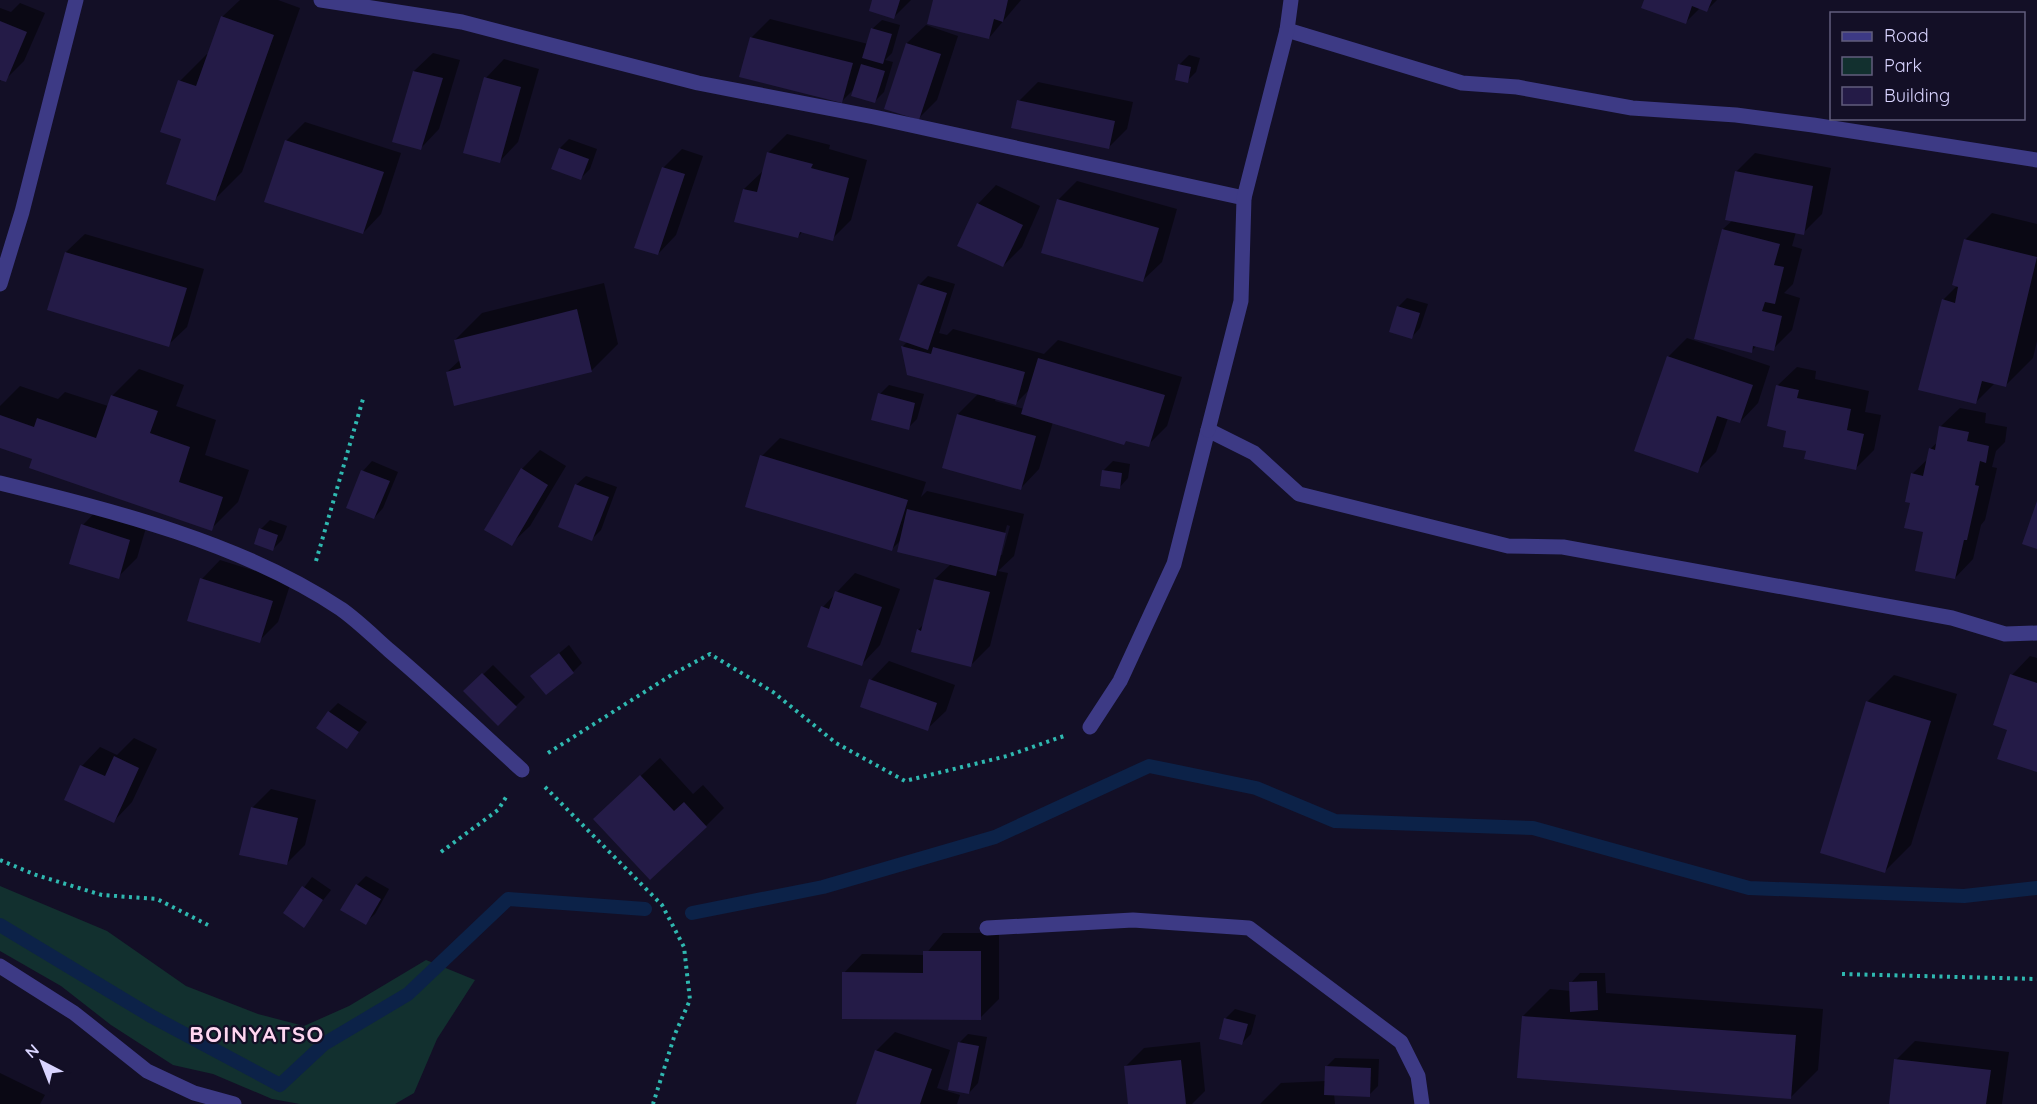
<svg xmlns="http://www.w3.org/2000/svg" width="2037" height="1104" font-family="Quicksand,sans-serif">
<rect width="100%" height="100%" fill="#130f26"/>
<polygon fill="#12302f" points="0,886 107,931 186,986 258,1014 304,1026 349,1006 426,960 475,980 437,1039 414,1093 395,1104 300,1104 272,1099 213,1074 173,1065 111,1025 61,986 0,951"/>
<g fill="#0007" fill-rule="evenodd">
<polygon points="240,0 278,0 300,8 242,172 215,199 183,138 180,81 207,54 209,54 222,17"/>
<polygon points="874,0 911,0 894,17"/>
<polygon points="934,0 1021,0 989,38"/>
<polygon points="1646,0 1717,0 1707,10 1700,8 1685,23"/>
<polygon points="20,3 45,13 24,61 5,80 1,79 0,82 0,8 11,12"/>
<polygon points="770,19 868,44 872,29 882,20 900,25 892,53 885,60 893,62 884,92 874,102 855,88 842,101 751,38"/>
<polygon points="926,25 958,36 937,100 918,119 907,43"/>
<polygon points="433,53 460,60 439,129 421,148 414,71"/>
<polygon points="1189,55 1200,58 1196,72 1187,81 1177,79 1180,64"/>
<polygon points="504,59 539,69 518,142 500,161 486,78"/>
<polygon points="1038,82 1133,102 1127,129 1109,147 1019,101"/>
<polygon points="305,122 401,153 381,214 363,233 266,201 287,140"/>
<polygon points="787,134 830,145 829,149 867,160 851,220 832,239 803,231 798,237 744,189 763,171 768,153"/>
<polygon points="569,139 597,149 590,169 581,178 560,148"/>
<polygon points="682,149 703,156 676,235 658,254 663,168"/>
<polygon points="1755,153 1831,168 1822,214 1803,233 1796,232 1792,246 1802,249 1793,284 1784,293 1800,298 1792,330 1773,349 1757,345 1751,352 1723,229 1733,220 1736,172"/>
<polygon points="1077,181 1177,209 1162,262 1143,280 1058,200"/>
<polygon points="996,185 1040,206 1022,247 1003,266 978,204"/>
<polygon points="1992,213 2037,224 2037,341 2033,358 2006,385 1996,382 1975,403 1943,300 1958,285 1965,240"/>
<polygon points="85,234 204,269 187,327 168,345 49,309 66,252"/>
<path d="M928 276 955 284 939 333 947 335 953 329 1044 354 1058 340 1182 377 1167 426 1148 445 1053 422 1039 469 1021 488 958 414 979 393 908 374 903 346 907 342 919 285ZM1030 389 1024 409 995 401 996 398 1016 403Z"/>
<polygon points="604,283 618,344 591,371 447,372 460,360 455,340 482,313"/>
<polygon points="1407,298 1428,304 1420,328 1411,338 1398,307"/>
<polygon points="1687,338 1770,366 1758,403 1740,422 1728,418 1716,452 1697,471 1668,357"/>
<polygon points="1797,367 1816,371 1815,379 1869,391 1865,412 1881,415 1874,450 1855,469 1808,450 1788,429 1769,425 1778,385"/>
<polygon points="139,369 184,385 176,406 216,420 205,455 249,470 238,502 211,529 0,446 0,406 20,386 58,399 65,392 108,406 112,396"/>
<polygon points="889,385 924,394 917,419 908,428 880,394"/>
<polygon points="1960,408 1986,413 1985,423 2007,427 2005,442 1996,451 1992,467 1997,468 1985,520 1981,525 1973,559 1955,578 1924,531 1912,502 1912,474 1929,458 1930,449 1938,442 1941,426"/>
<path d="M780 438 926 482 921 497 927 491 1024 514 1014 556 998 571 1008 573 990 646 971 665 918 630 925 623 935 579 951 564 901 540 892 549 762 456ZM1007 525 1010 526 1002 555H999Z"/>
<polygon points="540,450 566,466 530,526 511,544 522,469"/>
<polygon points="372,461 398,472 383,508 374,518 347,507 363,471"/>
<polygon points="1113,461 1130,464 1128,478 1119,488 1104,470"/>
<polygon points="586,476 617,487 601,530 592,539 576,485"/>
<polygon points="101,506 148,521 137,558 118,577 83,525"/>
<polygon points="270,520 287,526 282,540 273,549 261,529"/>
<polygon points="220,560 291,582 278,622 259,641 202,579"/>
<polygon points="855,573 900,589 880,645 862,664 823,607"/>
<polygon points="569,645 582,663 573,672 532,676"/>
<polygon points="2030,656 2037,658 2037,770 2009,729 2012,675"/>
<polygon points="889,661 955,685 946,711 927,729 871,680"/>
<polygon points="493,665 525,697 498,724 466,691"/>
<polygon points="1894,675 1957,694 1911,845 1884,872 1867,702"/>
<polygon points="338,703 367,722 347,747 329,712"/>
<polygon points="134,738 157,749 132,802 114,821 66,800 82,766 100,747 117,755"/>
<polygon points="660,758 693,794 703,785 724,808 706,826 614,801"/>
<polygon points="271,789 316,800 305,845 286,864 252,808"/>
<polygon points="366,876 389,889 375,914 365,923 357,885"/>
<polygon points="312,877 331,890 303,926 285,913"/>
<polygon points="943,933 999,933 999,999 980,1018 844,973 862,954 925,955"/>
<polygon points="1580,973 1605,973 1606,993 1823,1009 1818,1070 1791,1097 1523,1016 1550,989 1571,991 1571,983"/>
<polygon points="1235,1009 1256,1015 1251,1034 1242,1043 1221,1038 1226,1018"/>
<polygon points="895,1032 950,1050 937,1088 960,1095 957,1104 858,1104 876,1051"/>
<polygon points="968,1034 987,1037 978,1083 969,1093 959,1043"/>
<polygon points="1915,1041 2009,1052 2002,1104 1890,1104 1896,1060"/>
<polygon points="1200,1042 1205,1091 1192,1104 1129,1104 1125,1067 1144,1048"/>
<polygon points="1335,1058 1379,1059 1378,1086 1369,1095 1334,1094 1335,1104 1260,1104 1281,1083 1326,1081 1326,1067"/>
<polygon points="0,1073 45,1095 40,1104 0,1104"/>
</g>
<g fill="none" stroke-linecap="round" stroke-linejoin="round">
<g stroke="#0c2248" stroke-width="14">
<polyline points="692,913 823,887 995,837 1149,766 1256,788 1335,821 1533,828 1749,888 1964,896 2037,888"/>
<polyline points="0,925 151,1016 280,1085 324,1044 408,994 508,899 645,909"/>
</g>
</g>
<g fill="#241b47">
<polygon points="872,0 900,0 894,19 869,11"/>
<polygon points="933,0 1008,0 1003,22 994,19 989,39 927,24"/>
<polygon points="1644,0 1712,0 1707,12 1692,6 1686,24 1641,8"/>
<polygon points="221,16 274,35 215,201 166,184 181,139 160,132 178,80 196,86"/>
<polygon points="0,21 27,32 6,82 0,80"/>
<polygon points="871,28 892,34 883,64 862,58"/>
<polygon points="750,37 853,63 842,103 739,77"/>
<polygon points="906,43 941,54 919,120 884,109"/>
<polygon points="861,64 885,71 875,103 851,96"/>
<polygon points="1178,64 1191,67 1188,83 1175,80"/>
<polygon points="413,71 443,78 421,150 392,142"/>
<polygon points="484,77 521,87 500,163 463,153"/>
<polygon points="1017,100 1115,121 1109,149 1011,128"/>
<polygon points="285,140 384,172 363,234 264,202"/>
<polygon points="559,148 589,159 581,180 551,169"/>
<polygon points="767,152 813,164 811,168 849,178 833,241 800,232 798,238 734,222 743,189 757,192"/>
<polygon points="662,167 685,174 658,255 634,248"/>
<polygon points="1735,171 1813,186 1804,235 1725,220"/>
<polygon points="1057,199 1159,228 1143,282 1041,253"/>
<polygon points="977,203 1023,225 1003,267 957,246"/>
<polygon points="1722,229 1780,244 1774,265 1784,267 1775,304 1765,302 1762,311 1782,316 1774,351 1753,346 1752,353 1694,339"/>
<polygon points="1964,239 2037,257 2006,387 1982,381 1976,404 1918,390 1942,299 1955,303 1958,287 1952,285"/>
<polygon points="65,252 187,288 169,347 47,310"/>
<polygon points="918,284 947,293 928,350 899,340"/>
<polygon points="1397,306 1420,313 1412,339 1389,332"/>
<polygon points="577,309 592,372 454,406 446,372 461,368 454,340"/>
<polygon points="901,346 931,354 933,347 1025,372 1016,405 907,375"/>
<polygon points="1667,356 1753,385 1740,423 1717,416 1698,473 1634,451"/>
<polygon points="1038,358 1165,395 1149,447 1126,441 1124,445 1021,414"/>
<polygon points="1776,385 1799,390 1797,398 1851,409 1847,430 1864,434 1856,470 1804,459 1806,451 1783,447 1786,431 1767,426"/>
<polygon points="878,393 915,403 909,430 871,420"/>
<polygon points="111,395 158,411 150,433 190,447 179,482 223,497 212,531 29,468 32,459 0,448 0,415 34,427 37,418 96,438"/>
<polygon points="957,414 1036,436 1021,490 942,468"/>
<polygon points="1939,426 1969,432 1967,441 1989,446 1986,463 1980,461 1975,485 1979,486 1967,540 1964,540 1955,579 1915,571 1923,532 1904,528 1910,503 1905,502 1911,473 1923,476 1929,448 1935,450"/>
<polygon points="760,455 908,500 892,551 745,507"/>
<polygon points="521,468 548,485 512,546 484,530"/>
<polygon points="361,470 390,481 374,519 346,508"/>
<polygon points="1102,470 1122,473 1120,489 1100,486"/>
<polygon points="575,484 609,497 592,541 558,527"/>
<polygon points="2037,501 2037,549 2022,544"/>
<polygon points="907,509 1006,533 996,576 897,552"/>
<polygon points="81,524 130,540 119,579 69,564"/>
<polygon points="259,528 278,535 273,551 254,544"/>
<polygon points="200,578 273,601 260,643 187,621"/>
<polygon points="934,579 990,592 971,667 911,652 917,629 921,631"/>
<polygon points="835,591 882,607 862,666 807,647 821,606 829,609"/>
<polygon points="559,653 574,673 546,695 530,676"/>
<polygon points="482,673 517,707 498,726 463,691"/>
<polygon points="2010,674 2037,683 2037,772 1997,759 2007,730 1993,725"/>
<polygon points="869,679 937,703 928,731 860,707"/>
<polygon points="1866,701 1931,721 1885,873 1820,853"/>
<polygon points="328,711 359,732 347,749 316,728"/>
<polygon points="114,756 139,768 114,823 64,800 80,765 105,776"/>
<polygon points="640,775 674,811 684,802 707,827 650,880 593,819"/>
<polygon points="251,807 298,818 287,865 239,855"/>
<polygon points="356,884 381,899 366,925 340,910"/>
<polygon points="302,886 323,900 304,928 283,913"/>
<polygon points="923,951 981,951 981,1020 842,1019 842,972 923,973"/>
<polygon points="1597,981 1598,1010 1570,1012 1569,982"/>
<polygon points="1522,1016 1796,1035 1791,1099 1517,1078"/>
<polygon points="1224,1018 1248,1024 1242,1045 1219,1039"/>
<polygon points="958,1042 979,1046 969,1094 948,1090"/>
<polygon points="875,1050 932,1069 920,1104 856,1104"/>
<polygon points="1894,1059 1991,1070 1986,1104 1889,1104"/>
<polygon points="1181,1060 1186,1104 1128,1104 1124,1066"/>
<polygon points="1325,1066 1371,1068 1370,1097 1324,1095"/>
</g>
<g fill="none" stroke-linecap="round" stroke-linejoin="round">
<g stroke="#2fb8b0" stroke-width="4" stroke-dasharray="3 4.5" stroke-linecap="butt">
<polyline points="316,561 363,399"/>
<polyline points="548,753 673,674 710,654 773,692 836,743 905,781 1007,756 1064,736"/>
<polyline points="545,787 662,905 684,947 690,1000 675,1034 653,1104"/>
<polyline points="441,852 498,810 508,794"/>
<polyline points="0,860 36,875 102,895 157,899 208,925"/>
<polyline points="1842,974 2037,979"/>
</g>
<g stroke="#3d3a85" stroke-width="15">
<polyline points="1287,30 1462,83 1517,87 1632,108 1736,115 1813,125 2037,160"/>
<path d="M0 483C114 511 242 543 341 609 358 621 374 637 390 651 435 689 478 730 522 770"/>
<polyline points="1090,727 1120,681 1174,564 1208,430 1254,453 1299,494 1508,546 1563,547 1952,618 2005,634 2037,633"/>
<polyline points="987,928 1133,920 1249,928 1401,1042 1418,1076 1422,1104"/>
<polyline points="0,966 74,1013 147,1071 194,1093 234,1104"/>
</g>
<g stroke="#3d3a85" stroke-width="15">
<polyline points="321,0 462,22 698,83 874,117 1244,198"/>
<polyline points="0,284 22,212 76,0"/>
<polyline points="1208,430 1241,301 1244,198 1287,30 1291,0"/>
</g>
</g>
<g text-anchor="middle" dominant-baseline="central" stroke-width="4.5" stroke-linejoin="round" paint-order="stroke">
<g font-size="22" font-weight="bold" letter-spacing="1.5" fill="#ffd6f0" stroke="#130f26">
<text x="257" y="1034">BOINYATSO</text>
</g>
</g>
<rect x="1830" y="12" width="195" height="108" fill="#130f26" stroke="#625e7d" stroke-width="1.5"/>
<rect x="1842" y="32" width="30" height="9" fill="#3d3a85" stroke="#625e7d" stroke-width="1.5"/>
<text x="1884" y="42" font-size="18" fill="#d9d4ff">Road</text>
<rect x="1842" y="57" width="30" height="18" fill="#12302f" stroke="#625e7d" stroke-width="1.5"/>
<text x="1884" y="72" font-size="18" fill="#d9d4ff">Park</text>
<rect x="1842" y="87" width="30" height="18" fill="#241b47" stroke="#625e7d" stroke-width="1.5"/>
<text x="1884" y="102" font-size="18" fill="#d9d4ff">Building</text>
<g transform="translate(42 1062) rotate(318)" stroke="#130f26" stroke-width="4.5" paint-order="stroke">
<path d="M0-4.5L10 22L0 15L-10 22Z" fill="#d9d4ff"/>
<text y="-9" font-size="16" font-weight="bold" text-anchor="middle" fill="#d9d4ff">N</text>
</g>
</svg>
